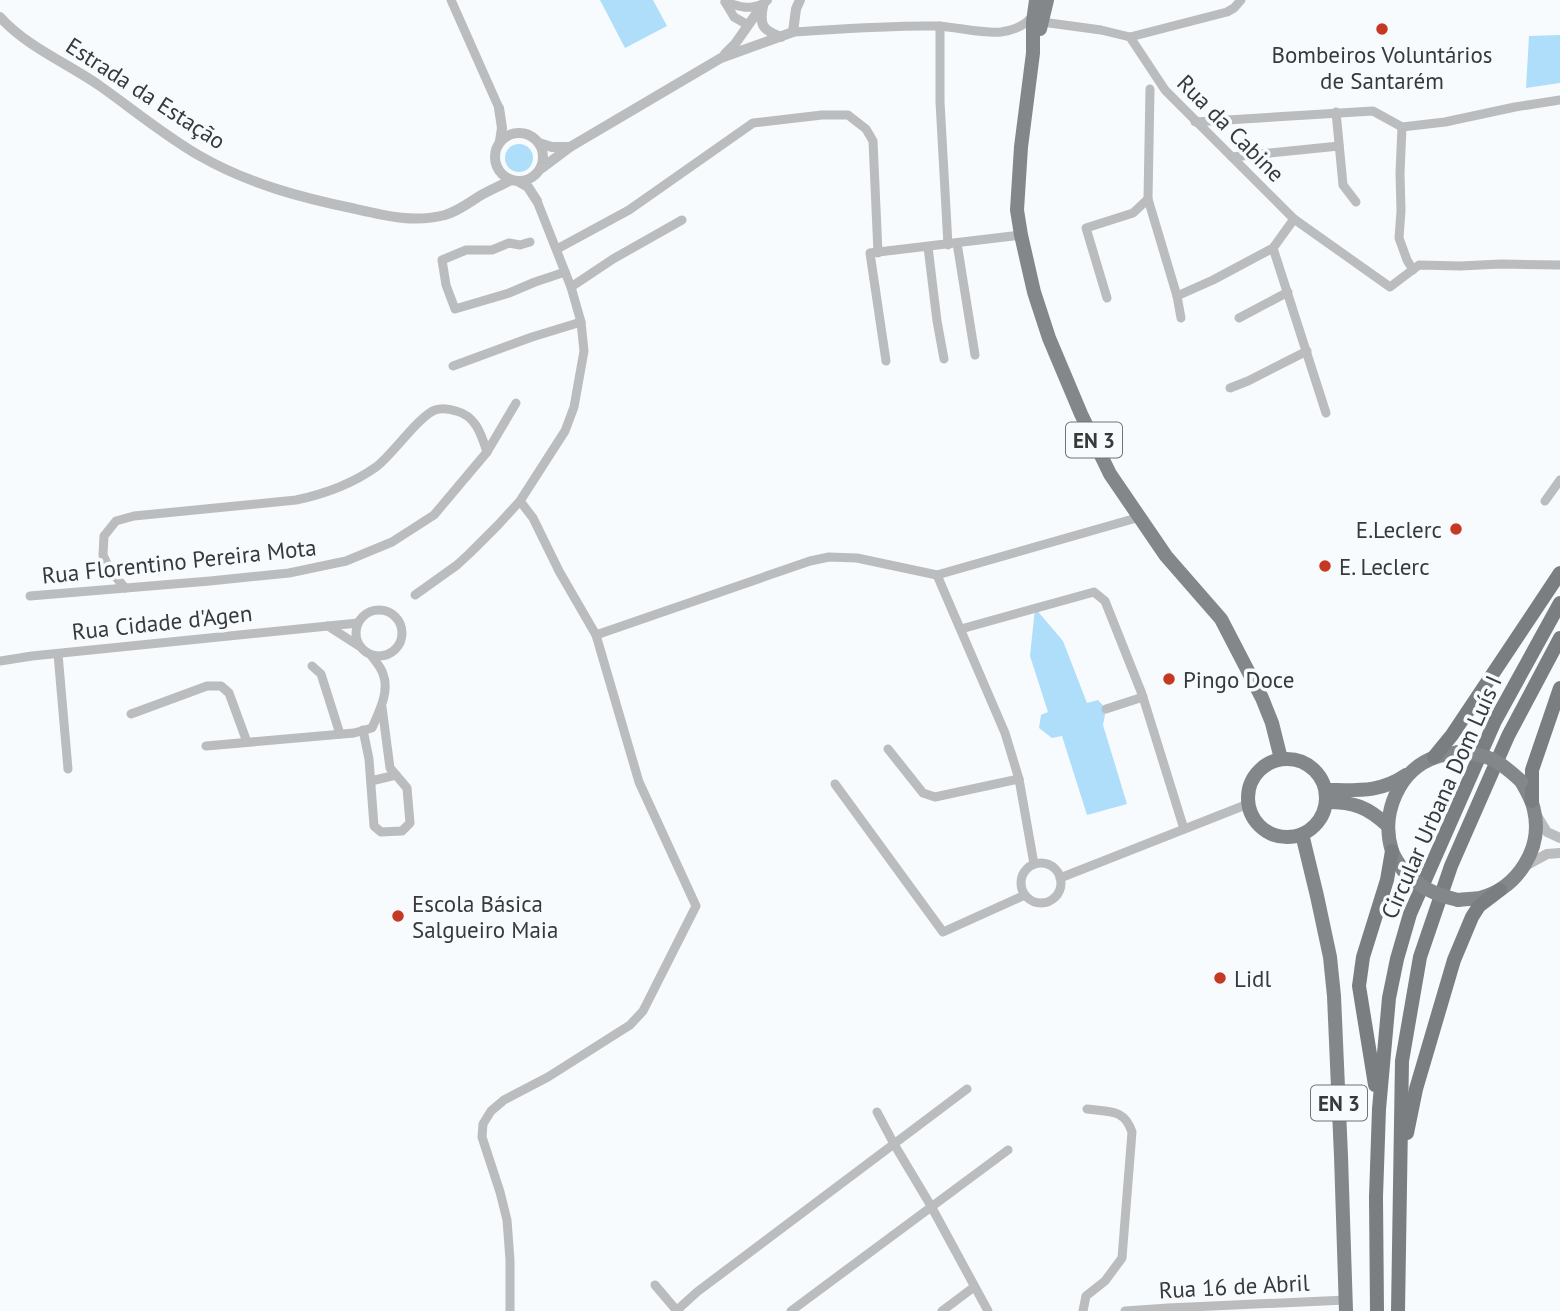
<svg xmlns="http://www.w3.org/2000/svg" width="1560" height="1311" font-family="'PT Sans',sans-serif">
<rect width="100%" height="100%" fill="#f7fbfe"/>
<g fill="#afdefa">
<polygon points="600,0 653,0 667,26 625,48"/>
<polygon points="1560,35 1560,83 1526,88 1529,36"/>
<circle cx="519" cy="158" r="14"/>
<polygon points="1035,608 1063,641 1087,703 1098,700 1106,709 1103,725 1127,804 1087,815 1062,736 1052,738 1039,728 1041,715 1048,712 1030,656"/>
</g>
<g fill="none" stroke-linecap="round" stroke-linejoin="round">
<g stroke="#babcbd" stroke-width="9">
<polyline points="451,0 499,108"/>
<path d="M725 2C741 7 747 10 763 4"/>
<polyline points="725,2 734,17 748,25"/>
<polyline points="1042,22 1101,30 1130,37 1165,90 1294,219 1390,287 1419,265 1460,266 1501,264 1560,265"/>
<polyline points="940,26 940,102 948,245"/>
<path d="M793 32C841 29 889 25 937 26 957 27 983 34 1001 32 1014 30 1026 26 1033 15"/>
<polyline points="1130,37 1227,12 1234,8 1241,0"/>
<polyline points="1150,89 1148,199 1177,296 1181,318"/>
<polyline points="1336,112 1343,185 1356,202"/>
<polyline points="1195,122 1373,111 1402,127 1445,122 1515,107 1560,100"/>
<polyline points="1402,127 1400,173 1401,211 1399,238 1407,260 1413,270"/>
<polyline points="1232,157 1339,146"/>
<polyline points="530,242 520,245 509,243 492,250 466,250 442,260 446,285 455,309 509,293 535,282 565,272"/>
<polyline points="957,243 975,355"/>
<polyline points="928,247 937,321 944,359"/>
<polyline points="1273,248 1326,413"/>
<polyline points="557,249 629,210 753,123 822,115 848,115 866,129 873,141 878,253"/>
<polyline points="571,287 613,259 682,220"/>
<polyline points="1177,296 1213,280 1273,248 1294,219"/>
<polyline points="1107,298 1086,228 1133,213 1148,199"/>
<polyline points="1239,318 1288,292"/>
<polyline points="886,361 870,253 1021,235"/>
<polyline points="453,366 532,337 581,322"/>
<polyline points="1230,388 1248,381 1307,351"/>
<polyline points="1545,501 1560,480"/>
<polyline points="937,575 1005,733 1019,779 1034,864"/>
<path d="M125 588 110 570 103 555 104 536 116 521 134 516 296 500C325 494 352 484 376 467 392 455 419 416 435 410 441 408 450 409 456 411 476 416 481 434 487 452"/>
<polyline points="415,595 457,565 470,553 498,525 520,501 565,431 574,407 584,351 581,322 571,287 537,201"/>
<polyline points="30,596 210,581 289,573 346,561 392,542 434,515 487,452 516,403"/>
<circle cx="379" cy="633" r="23"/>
<polyline points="328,626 359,646"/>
<polyline points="961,629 1094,592 1105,601 1142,694 1184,829"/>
<polyline points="596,635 810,561 829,557 857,558 937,575 1140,517"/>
<polyline points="58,654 68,769"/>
<polyline points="0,661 32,656 358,623"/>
<polyline points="312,666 321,674 340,734"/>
<polyline points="1106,709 1143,697"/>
<polyline points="131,714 207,686 221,686 229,693 247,742"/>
<polyline points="363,730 369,759 374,826 381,832 402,831 410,823 407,788 390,768 382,707"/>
<path d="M206 746 354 733 372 728C379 712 390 691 383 674 381 667 375 661 371 655"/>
<polyline points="888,749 923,793 935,797 1019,779"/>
<polyline points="371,781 396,775"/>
<polyline points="835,784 943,932 1025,895"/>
<circle cx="1041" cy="883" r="20"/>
<polyline points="1060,878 1248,804"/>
<polyline points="877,1112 894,1144 931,1206 988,1311"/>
<polyline points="655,1285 677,1311"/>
<polyline points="510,1311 510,1260 507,1220 500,1192 482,1137 483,1124 491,1111 504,1100 548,1077 630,1025 643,1011 696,906 639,782 596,635 559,571 533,518 520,501"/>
<polyline points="676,1311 697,1292 967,1089"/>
<polyline points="791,1311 1008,1150"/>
<polyline points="942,1311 974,1287"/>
<path d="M1083 1311 1086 1296 1105 1281 1122 1258 1132 1132C1124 1108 1108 1112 1087 1109"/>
<polyline points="1125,1311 1168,1308 1346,1300"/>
</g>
<g stroke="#babcbd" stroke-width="10">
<path d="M763 6C759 26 763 30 781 37"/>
<path d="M0 17C27 47 67 63 100 86 134 110 165 136 200 156 249 184 302 198 356 209 386 216 415 223 445 215 458 211 467 204 478 197 488 191 500 186 511 180"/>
<polyline points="725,54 735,44 763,4 767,0"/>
<polyline points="499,108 502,128 500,141"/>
<circle cx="519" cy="157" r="24"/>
<polyline points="539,143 552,147 570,147"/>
<polyline points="542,168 570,147 721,58 793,32 796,9 800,0"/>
<polyline points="519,182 528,187 537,201"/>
<polyline points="1536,814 1547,832 1560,838"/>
<polyline points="1525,866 1547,854 1560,853"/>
</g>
<g stroke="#84878a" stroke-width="14">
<polyline points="1036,0 1033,22 1033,53 1021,147 1017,210 1021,235 1034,292 1049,338 1081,414 1110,474 1166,556 1221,619 1262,698 1272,723 1281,759"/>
<polyline points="1040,29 1047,0"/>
<circle cx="1287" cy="798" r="39"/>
<path d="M1326 790C1357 790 1380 793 1406 775"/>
<path d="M1327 802C1354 802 1368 807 1388 826"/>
<polyline points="1302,834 1317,896 1330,957 1334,996 1341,1156 1346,1311"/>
<path d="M1403 870C1399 864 1394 857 1392 851 1380 814 1399 769 1436 757 1443 755 1451 754 1458 752"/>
<path d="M1458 900C1465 899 1473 899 1480 898 1518 888 1543 848 1534 810 1532 799 1526 790 1521 781"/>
</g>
<g stroke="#7a7e80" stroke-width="14">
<polyline points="1434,757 1452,735 1560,573"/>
<polyline points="1532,801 1532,770 1560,688"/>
<polyline points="1375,1085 1359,986 1363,957 1387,880 1392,851"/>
<polyline points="1407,1133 1416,1089 1454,960 1472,917 1479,906 1500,890"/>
<polyline points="1377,1311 1376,1197 1379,1109 1389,998 1397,959 1410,914 1495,721 1560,603"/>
<polyline points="1398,1311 1402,1061 1420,957 1451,866 1508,736 1560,638"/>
</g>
<g stroke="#84878a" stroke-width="14">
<path d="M1458 752C1490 755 1497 759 1521 781"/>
<path d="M1403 870C1421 888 1433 894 1458 900"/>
</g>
</g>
<g fill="#c53923" stroke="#f7fbfe" stroke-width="2.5">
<circle cx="1382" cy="29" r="7"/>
<circle cx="1456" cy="529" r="7"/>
<circle cx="1325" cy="566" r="7"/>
<circle cx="1169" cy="679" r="7"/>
<circle cx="398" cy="916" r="7"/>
<circle cx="1220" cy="978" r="7"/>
</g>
<g text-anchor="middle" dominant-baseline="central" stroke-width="7" stroke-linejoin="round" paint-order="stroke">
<g fill="#f7fbfe" stroke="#717375" stroke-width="2">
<rect x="1066" y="422.5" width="56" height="35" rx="5"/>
<rect x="1311" y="1085.5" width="56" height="35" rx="5"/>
</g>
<g font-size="21" font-weight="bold" fill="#37393a">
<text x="1094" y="440">EN 3</text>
<text x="1339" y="1103">EN 3</text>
</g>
<g font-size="23" fill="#37393a" stroke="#f7fbfe" text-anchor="start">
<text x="1382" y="54" text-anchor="middle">Bombeiros Voluntários<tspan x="1382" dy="26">de Santarém</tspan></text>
<text x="1442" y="529" text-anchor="end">E.Leclerc</text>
<text x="1339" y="566">E. Leclerc</text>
<text x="1183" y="679">Pingo Doce</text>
<text x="412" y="903">Escola Básica<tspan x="412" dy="26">Salgueiro Maia</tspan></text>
<text x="1234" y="978">Lidl</text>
</g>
<g font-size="23" fill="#37393a" stroke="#f7fbfe">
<text transform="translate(146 93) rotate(33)">Estrada da Estação</text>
<text transform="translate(1231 128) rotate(45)">Rua da Cabine</text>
<text transform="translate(179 561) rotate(-6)">Rua Florentino Pereira Mota</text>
<text transform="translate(162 622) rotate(-6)">Rua Cidade d'Agen</text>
<text transform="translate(1441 797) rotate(-66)">Circular Urbana Dom Luís I</text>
<text transform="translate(1234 1286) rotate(-3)">Rua 16 de Abril</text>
</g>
</g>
</svg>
